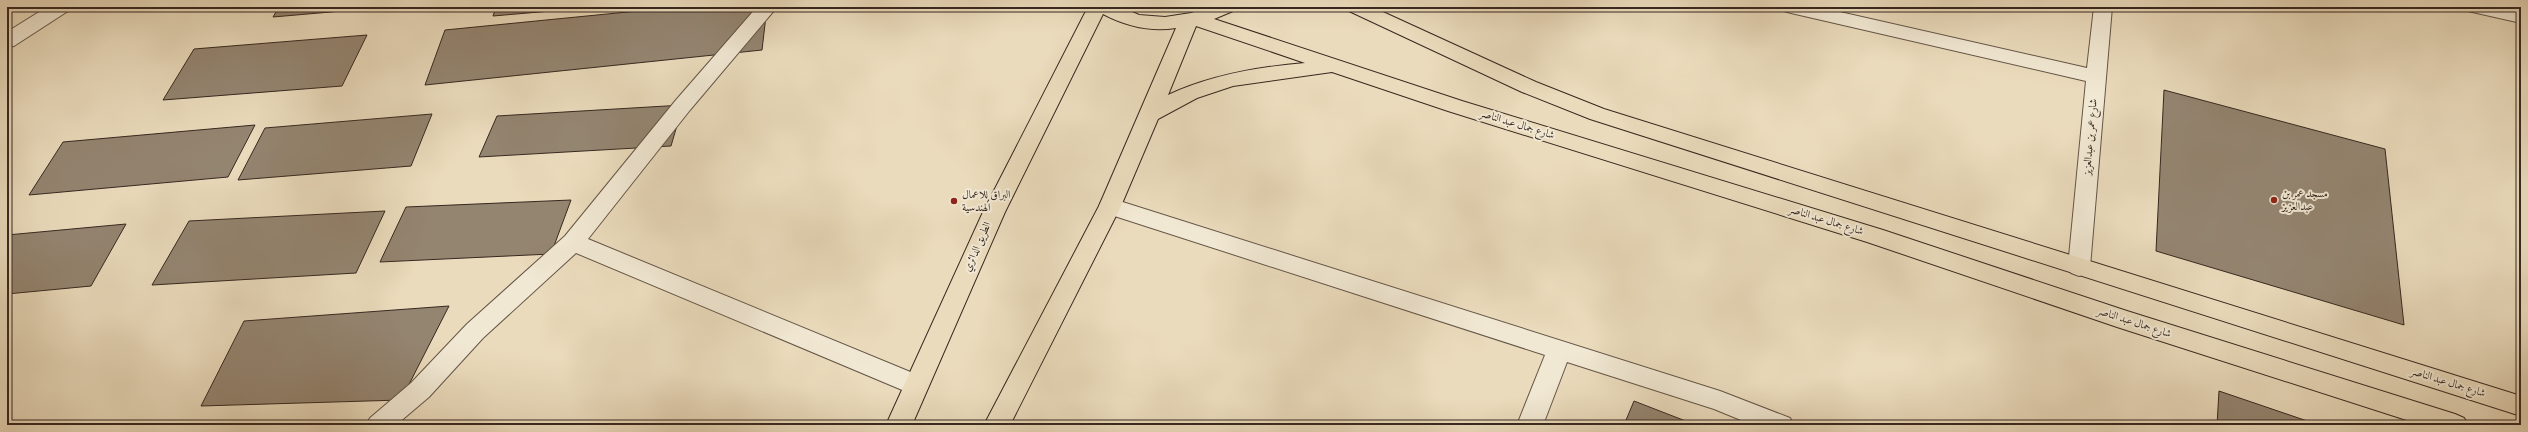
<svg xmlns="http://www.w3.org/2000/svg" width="2528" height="432" font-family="Vollkorn,Amiri,serif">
<rect width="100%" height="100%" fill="#eadbbc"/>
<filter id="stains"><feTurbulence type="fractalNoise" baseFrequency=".005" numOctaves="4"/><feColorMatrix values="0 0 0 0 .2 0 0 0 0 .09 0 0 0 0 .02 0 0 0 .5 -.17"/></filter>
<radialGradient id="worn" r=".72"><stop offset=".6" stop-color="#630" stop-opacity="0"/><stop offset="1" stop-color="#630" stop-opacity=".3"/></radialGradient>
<g fill="#948571" stroke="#372820">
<polygon points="279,7 388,7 273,17"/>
<polygon points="496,7 553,7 551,11 493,16"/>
<polygon points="678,7 767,7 762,50 425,85 445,30"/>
<polygon points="367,35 342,86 163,100 194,49"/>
<polygon points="2164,90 2385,149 2404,325 2156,251"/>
<polygon points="683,105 671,146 479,157 497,116"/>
<polygon points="432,114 411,166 238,180 265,128"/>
<polygon points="255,125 228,177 29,195 63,142"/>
<polygon points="571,200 551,254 380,262 406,207"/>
<polygon points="385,211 356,273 152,285 189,221"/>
<polygon points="126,224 91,286 7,294 7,235"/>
<polygon points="449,306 401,400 201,406 244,321"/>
<polygon points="2219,391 2319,425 2217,425"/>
<polygon points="1634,401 1696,425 1624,425"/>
</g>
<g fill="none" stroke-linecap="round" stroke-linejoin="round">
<g stroke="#645547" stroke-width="2">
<g id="minor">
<polygon points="47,7 70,7 68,11 14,46 7,47 7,32"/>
<polygon points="757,7 777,7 690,110 588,239 925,378 928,385 925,392 916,395 907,392 576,253 483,338 429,397 396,425 366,425 370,418 411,383 467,324 565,236 676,100"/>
<polygon points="1782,7 1818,7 2087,68 2094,7 2112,7 2090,267 2087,273 2079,276 2071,273 2068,267 2086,81 1791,13 1784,11"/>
<polygon points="2466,7 2503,7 2521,11 2521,23 2468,11"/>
<polygon points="1110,198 1720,391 1790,418 1794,425 1753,425 1714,409 1567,362 1543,425 1517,425 1545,355 1102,212 1099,206 1102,200"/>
</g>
</g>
<g stroke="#372820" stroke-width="2">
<g id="major">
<path d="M1088 7H1121L1139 15 1165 17 1191 13 1209 7H1235L1233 11 1214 19 1462 101 1883 230 2127 311 2455 414 2464 418 2468 425H2422L2117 327 1867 242 1448 111 1332 72 1233 86 1197 98 1158 119 1121 206 1010 425H984L1099 206 1176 28C1150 32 1126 26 1103 14L1005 212 912 425H886L983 212ZM1196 26 1305 63C1257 67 1211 75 1168 95Z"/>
<polygon points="1347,7 1372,7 1536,82 1604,109 2521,396 2521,416 1590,119 1522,92 1349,11"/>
</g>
</g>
<use href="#minor" fill="#f1e8d3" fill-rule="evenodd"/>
<use href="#major" fill="#eadbbc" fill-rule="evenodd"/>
</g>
<g fill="#8f2418" stroke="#f1e8d3" stroke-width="1.5">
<circle cx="2274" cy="200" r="4"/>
<circle cx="954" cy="201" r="4"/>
</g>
<g text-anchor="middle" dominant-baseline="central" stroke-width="4" stroke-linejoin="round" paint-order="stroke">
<g font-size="11" fill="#372820" stroke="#f1e8d3">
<text transform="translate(1517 125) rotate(17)">شارع جمال عبد الناصر</text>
<text transform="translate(2091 137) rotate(-85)">شارع عمر بن عبدالعزيز</text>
<text transform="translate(1826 221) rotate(17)">شارع جمال عبد الناصر</text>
<text transform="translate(978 247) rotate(-66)">الطريق الدائري</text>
<text transform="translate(2134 323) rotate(18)">شارع جمال عبد الناصر</text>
<text transform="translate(2448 383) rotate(17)">شارع جمال عبد الناصر</text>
</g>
<g font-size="11" fill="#372820" stroke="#f1e8d3" text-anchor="start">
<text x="2282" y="194">مسجد عمر بن<tspan x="2282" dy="13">عبدالعزيز</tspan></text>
<text x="962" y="195">البراق للاعمال<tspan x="962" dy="13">الهندسية</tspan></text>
</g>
</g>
<rect width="2528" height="432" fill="none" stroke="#eadbbc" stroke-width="24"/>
<rect x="8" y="8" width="2512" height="416" fill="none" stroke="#372820" stroke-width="2"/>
<rect x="12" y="12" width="2504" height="408" fill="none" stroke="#372820"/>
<rect width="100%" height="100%" filter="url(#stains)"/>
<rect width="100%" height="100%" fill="url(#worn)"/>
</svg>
